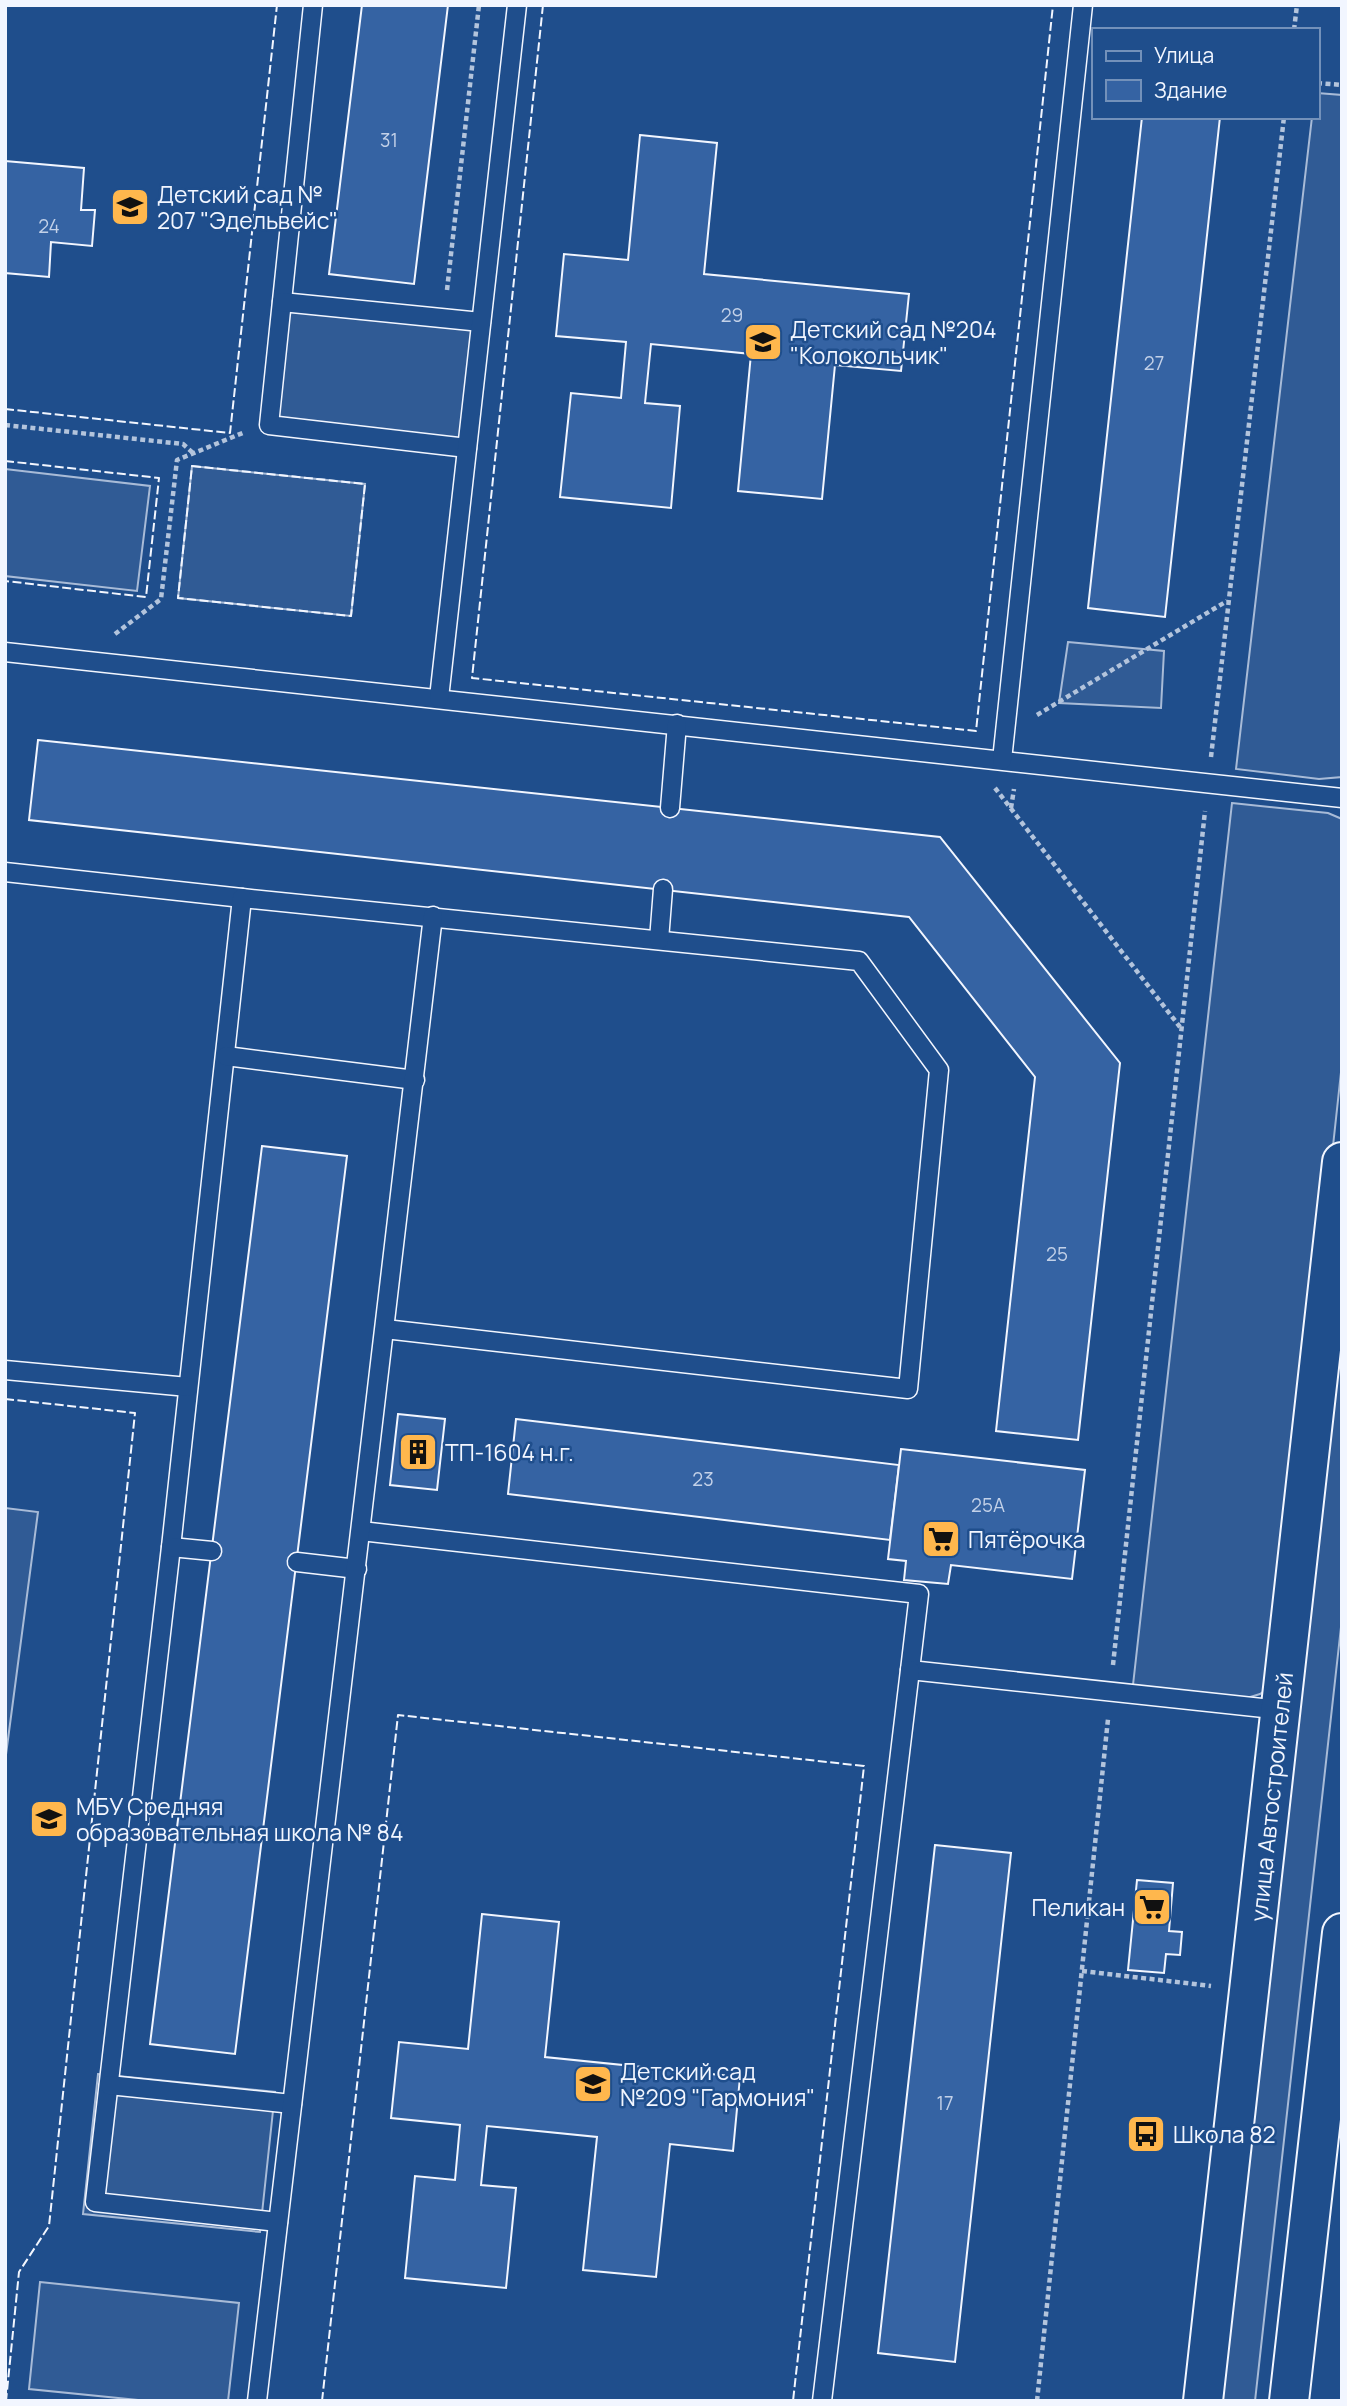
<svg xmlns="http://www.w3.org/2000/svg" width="1347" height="2406" font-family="Manrope,sans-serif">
<rect width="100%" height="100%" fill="#1f4e8c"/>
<g fill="#305b95" stroke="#a8bbd7" stroke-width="2">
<polygon points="1317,93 1342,95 1342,777 1319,779 1236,769 1312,117 1317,117"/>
<polygon points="285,301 477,325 462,452 270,428"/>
<polygon points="192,466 365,484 351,616 178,598"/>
<polygon points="5,469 150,486 137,591 5,576"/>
<polygon points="1068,642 1164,651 1161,708 1059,703"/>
<polygon points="1232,803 1328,813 1342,819 1342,1063 1276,1672 1270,1687 1260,1694 1247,1698 1133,1685"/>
<polygon points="1342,1268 1342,1618 1255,2401 1214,2401"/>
<polygon points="5,1508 38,1512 5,1762"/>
<polygon points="98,2074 275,2092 260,2232 83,2214"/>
<polygon points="40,2282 239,2303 228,2401 148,2401 29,2389"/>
</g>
<g fill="#3563a3" stroke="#f2f6ff" stroke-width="2">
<polygon points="362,5 448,5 414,284 329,274"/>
<polygon points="1142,117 1220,117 1165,617 1088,608"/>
<polygon points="640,135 717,143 704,274 909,294 901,371 835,365 822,499 738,491 751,354 651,344 645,403 680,406 671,508 560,497 571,393 621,398 626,342 556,336 564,254 628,260"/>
<polygon points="5,161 84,168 81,210 95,210 92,246 51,242 49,277 5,273"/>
<polygon points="38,740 940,837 1120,1063 1078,1440 996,1431 1035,1077 909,917 29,820"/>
<polygon points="262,1146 347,1156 235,2054 150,2044"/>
<polygon points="398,1414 445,1419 437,1490 390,1485"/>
<polygon points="516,1419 899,1465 890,1540 508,1494"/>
<polygon points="901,1449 1085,1470 1072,1579 951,1565 948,1584 904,1580 906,1561 888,1559"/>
<polygon points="935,1845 1011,1853 955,2362 878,2353"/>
<polygon points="1137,1880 1173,1883 1169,1931 1182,1932 1180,1955 1166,1954 1164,1973 1128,1970"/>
<polygon points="482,1914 559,1922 545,2057 740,2077 733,2151 670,2144 656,2277 583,2270 597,2137 487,2126 481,2185 516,2188 506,2288 405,2278 415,2176 455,2180 460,2125 391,2118 399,2042 468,2049"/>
</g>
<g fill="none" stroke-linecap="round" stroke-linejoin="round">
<g stroke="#f2f6ff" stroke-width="21">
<g id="lane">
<polyline points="313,5 269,425 467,448"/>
<polyline points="282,302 481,322"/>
<polyline points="5,652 1342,798"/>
<polyline points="439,698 517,5"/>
<polyline points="1002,760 1083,5"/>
<polyline points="670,808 677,724"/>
<polyline points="5,872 242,898 859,961 939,1070 908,1389 385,1329"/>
<polyline points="242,898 171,1547 95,2202 278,2222"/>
<polyline points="659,940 663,889"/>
<polyline points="226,1056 415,1080"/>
<polyline points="5,1370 188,1387"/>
<polyline points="361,1531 919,1594 910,1670 1281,1710"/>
<polyline points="171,1547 212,1551"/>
<polyline points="297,1562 357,1569"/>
<polyline points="109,2085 292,2104"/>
<polyline points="257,2401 433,916"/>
<polyline points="822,2401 910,1670"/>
</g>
</g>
<g stroke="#f2f6ff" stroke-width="42">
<g id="secondary">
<polyline points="1203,2401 1342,1162"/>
<polyline points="1289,2401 1342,1933"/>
</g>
</g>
<g stroke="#b3c4dc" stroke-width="4.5" stroke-dasharray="5 3.5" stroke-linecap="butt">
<polyline points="1294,30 1297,5"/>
<polyline points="1317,83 1342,85"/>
<polyline points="447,290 479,5"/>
<polyline points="5,425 183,444 193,453"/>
<polyline points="115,634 161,599 177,460 245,432"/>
<polyline points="1037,715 1227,601"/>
<polyline points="1211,757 1284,117"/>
<polyline points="995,788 1180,1027"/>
<polyline points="1011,808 1014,789"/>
<polyline points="1113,1665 1205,811"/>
<polyline points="1082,1971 1211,1986"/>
<polyline points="1037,2401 1108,1719"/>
</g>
<use href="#lane" stroke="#1f4e8c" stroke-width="18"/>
<use href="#secondary" stroke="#1f4e8c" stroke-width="38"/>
<g stroke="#f2f6ff" stroke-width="2" stroke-dasharray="9 3.5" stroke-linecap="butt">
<polyline points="543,5 472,678 976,731 1053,5"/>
<polyline points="5,409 230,433 277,5"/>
<polyline points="5,461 159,478 146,597 5,581"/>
<polygon points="192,466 365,484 351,616 178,598"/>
<polyline points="5,1399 135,1413 49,2226 19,2272 6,2401"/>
<polyline points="322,2401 398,1715 864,1766 793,2401"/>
</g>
</g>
<defs>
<g id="school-square" transform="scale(2.0125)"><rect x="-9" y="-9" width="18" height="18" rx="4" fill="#ffb74d" stroke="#1f4e8c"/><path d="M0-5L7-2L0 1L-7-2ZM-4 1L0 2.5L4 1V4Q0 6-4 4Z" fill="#111"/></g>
<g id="building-square" transform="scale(2.0125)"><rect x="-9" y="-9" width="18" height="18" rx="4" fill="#ffb74d" stroke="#1f4e8c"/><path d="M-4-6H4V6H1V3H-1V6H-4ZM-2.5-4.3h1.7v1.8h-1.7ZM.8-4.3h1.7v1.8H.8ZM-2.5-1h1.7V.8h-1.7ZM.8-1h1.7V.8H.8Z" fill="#111"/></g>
<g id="supermarket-square" transform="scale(2.0125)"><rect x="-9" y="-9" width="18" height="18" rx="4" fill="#ffb74d" stroke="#1f4e8c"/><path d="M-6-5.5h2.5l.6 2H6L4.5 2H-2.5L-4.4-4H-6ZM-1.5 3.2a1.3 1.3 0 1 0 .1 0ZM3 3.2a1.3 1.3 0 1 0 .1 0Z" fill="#111"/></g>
<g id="bus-square" transform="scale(2.0125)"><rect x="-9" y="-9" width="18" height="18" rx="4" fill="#ffb74d" stroke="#1f4e8c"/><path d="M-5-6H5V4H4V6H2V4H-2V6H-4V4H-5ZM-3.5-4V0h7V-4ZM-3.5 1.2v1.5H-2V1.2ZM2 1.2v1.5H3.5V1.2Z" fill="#111"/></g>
</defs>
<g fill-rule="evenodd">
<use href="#school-square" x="130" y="207"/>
<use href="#school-square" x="763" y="342"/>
<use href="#building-square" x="418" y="1452"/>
<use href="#supermarket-square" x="941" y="1539"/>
<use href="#school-square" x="49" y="1819"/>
<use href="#supermarket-square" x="1152" y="1907"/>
<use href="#school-square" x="593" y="2084"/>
<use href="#bus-square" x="1146" y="2134"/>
</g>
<g text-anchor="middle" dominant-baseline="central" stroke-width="5" stroke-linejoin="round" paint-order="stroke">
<g font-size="19" fill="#c3d1e8">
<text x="389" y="140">31</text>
<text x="49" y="226">24</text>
<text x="732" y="315">29</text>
<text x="1154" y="363">27</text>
<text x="1057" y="1254">25</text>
<text x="703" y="1479">23</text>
<text x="988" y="1505">25А</text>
<text x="945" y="2103">17</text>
</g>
<g font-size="23" fill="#f2f6ff" stroke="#1f4e8c" text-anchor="start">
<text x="157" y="194">Детский сад №<tspan x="157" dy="26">207 "Эдельвейс"</tspan></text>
<text x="790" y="329">Детский сад №204<tspan x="790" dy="26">"Колокольчик"</tspan></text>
<text x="445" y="1452">ТП-1604 н.г.</text>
<text x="968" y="1539">Пятёрочка</text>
<text x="76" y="1806">МБУ Средняя<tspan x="76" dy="26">образовательная школа № 84</tspan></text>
<text x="1125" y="1907" text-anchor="end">Пеликан</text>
<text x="620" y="2071">Детский сад<tspan x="620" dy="26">№209 "Гармония"</tspan></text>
<text x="1173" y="2134">Школа 82</text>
</g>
<g font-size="23" fill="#f2f6ff" stroke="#1f4e8c">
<text transform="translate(1271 1797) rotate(-84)">улица Автостроителей</text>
</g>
</g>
<rect width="1347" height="2406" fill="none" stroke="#f2f6ff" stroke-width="14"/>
<rect x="1092" y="28" width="228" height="91" fill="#1f4e8c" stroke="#7391ba" stroke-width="2"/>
<rect x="1106" y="51" width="35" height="10" fill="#1f4e8c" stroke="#7391ba" stroke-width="2"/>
<text x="1154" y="63" font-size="21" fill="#f2f6ff">Улица</text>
<rect x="1106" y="80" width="35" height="21" fill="#3563a3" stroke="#7391ba" stroke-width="2"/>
<text x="1154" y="98" font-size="21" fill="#f2f6ff">Здание</text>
</svg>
